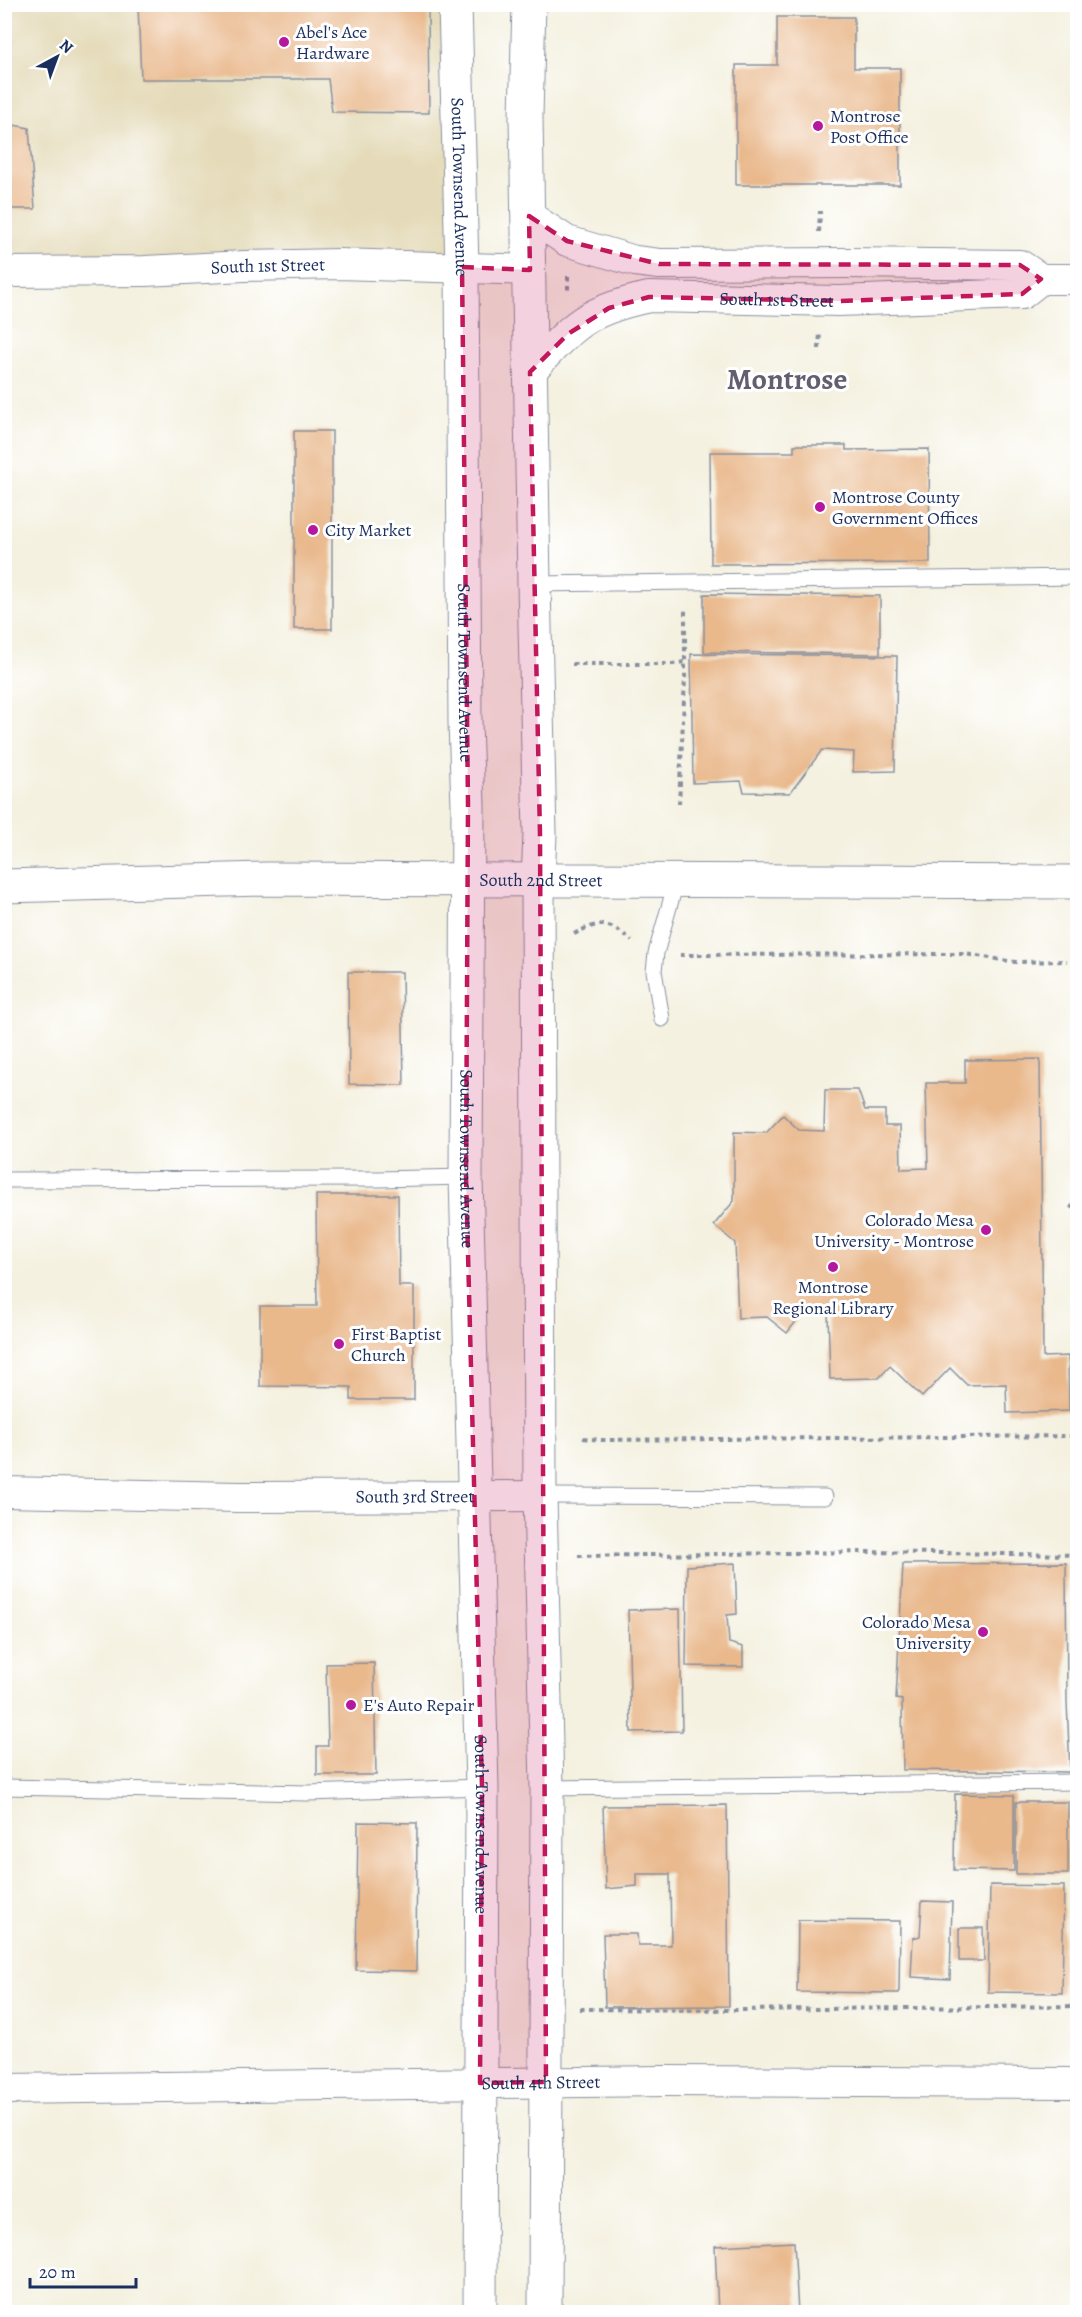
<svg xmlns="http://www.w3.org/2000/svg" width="1082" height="2317" font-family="Alegreya,serif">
<rect width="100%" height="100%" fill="#fff"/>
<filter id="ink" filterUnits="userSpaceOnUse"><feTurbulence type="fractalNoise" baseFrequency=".0167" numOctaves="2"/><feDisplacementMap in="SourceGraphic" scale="12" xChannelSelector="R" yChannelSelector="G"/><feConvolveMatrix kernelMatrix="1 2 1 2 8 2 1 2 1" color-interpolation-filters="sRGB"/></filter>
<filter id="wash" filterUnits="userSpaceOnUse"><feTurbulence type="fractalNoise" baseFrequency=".008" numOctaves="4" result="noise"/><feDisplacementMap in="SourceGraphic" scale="24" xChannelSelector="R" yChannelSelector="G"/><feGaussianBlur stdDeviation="1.35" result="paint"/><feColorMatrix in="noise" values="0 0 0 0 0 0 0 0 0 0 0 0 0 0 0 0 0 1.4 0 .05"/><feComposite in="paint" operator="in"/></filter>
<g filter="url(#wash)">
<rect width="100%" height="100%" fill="#f4f1e0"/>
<polygon fill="#e5dbba" points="4,5 455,5 462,267 5,270"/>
<g id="blocks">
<g fill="#e9b88b">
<polygon points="138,5 428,5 429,113 332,112 328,79 141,79"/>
<polygon points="777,17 854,17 854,68 900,68 900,185 736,185 736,65 777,65"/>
<polygon points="4,58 7,58 8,124 29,128 35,209 4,209"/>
<rect x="294" y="431" width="38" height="198"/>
<polygon points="794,445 846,445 846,450 929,449 930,563 711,564 710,452 794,452"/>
<polygon points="704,594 880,596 880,654 704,652"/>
<polygon points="691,654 897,656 895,771 853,772 854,752 822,750 790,793 744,792 741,781 693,783"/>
<polygon points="348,972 402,972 404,1085 349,1084"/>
<polygon points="1040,1059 1043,1357 1068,1356 1069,1411 1007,1413 1006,1384 967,1385 950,1368 922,1397 890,1366 879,1378 830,1379 828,1313 802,1314 787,1333 767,1317 738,1318 735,1243 714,1225 734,1201 734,1132 766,1133 783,1115 799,1130 824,1131 825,1090 858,1090 865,1110 885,1110 885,1126 900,1126 901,1169 928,1168 926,1083 965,1083 965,1060"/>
<polygon points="316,1195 398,1195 399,1286 414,1286 414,1400 351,1400 351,1387 260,1386 260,1306 317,1306"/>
<polygon points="735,1563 737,1614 727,1615 729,1643 743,1647 743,1667 686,1666 687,1566"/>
<polygon points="1066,1563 1067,1702 1070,1772 903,1770 902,1700 896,1699 903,1564"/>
<polygon points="680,1609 682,1731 631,1732 628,1610"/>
<polygon points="374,1663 376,1775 317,1775 317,1746 328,1746 326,1664"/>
<polygon points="955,1794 1014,1795 1014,1871 954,1870"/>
<rect x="1016" y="1802" width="52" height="72"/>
<polygon points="727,1805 729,2006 605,2007 603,1934 637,1934 638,1945 671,1945 670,1874 637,1874 637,1886 606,1889 603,1806"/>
<polygon points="358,1822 417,1823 416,1971 356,1970"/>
<polygon points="990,1885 1064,1886 1062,1993 988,1992"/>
<polygon points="922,1901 952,1902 950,1979 911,1977 913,1938 920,1936"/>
<polygon points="798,1920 900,1921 899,1993 797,1992"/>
<polygon points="959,1928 983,1928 984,1961 959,1961"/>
<polygon points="794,2242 798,2312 718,2312 715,2246"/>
</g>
</g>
</g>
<g filter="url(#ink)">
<use href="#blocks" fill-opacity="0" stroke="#88909f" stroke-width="1.5"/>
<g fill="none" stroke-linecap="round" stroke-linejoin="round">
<g stroke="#88909f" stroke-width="17">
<g id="lane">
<polyline points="534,584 1078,577"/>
<polyline points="662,1019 654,971 656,953 677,879"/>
<polyline points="4,1180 378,1179 466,1177"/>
<polyline points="540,1496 825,1497"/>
<polyline points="4,1787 308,1793 482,1787"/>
<polyline points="547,1788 1078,1782"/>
</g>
</g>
<g stroke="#88909f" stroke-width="32">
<g id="street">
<polyline points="529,216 567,241 635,261 659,264 846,263 1020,265 1041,279 1078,279"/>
<path id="s1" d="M4 272 145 271 244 266 339 264 530 270"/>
<path id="s2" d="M530 372C545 357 559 339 576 326 596 310 625 302 649 297L839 301 1022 294 1041 279"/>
<path id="s3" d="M4 1492 238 1497 540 1496"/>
<path id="s4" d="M4 2089 665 2081 1078 2083"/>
</g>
</g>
<g stroke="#88909f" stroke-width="35">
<g id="secondary">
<path id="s5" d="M4 886 267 879 1078 882"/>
</g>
</g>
<g stroke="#88909f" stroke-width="35">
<g id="highway">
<path id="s6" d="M455 4 462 267 465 723 468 805 466 1177 482 1787 480 2312"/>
<polyline points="529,4 526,116 534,584 540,834 538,880 540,1496 547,1788 545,2312"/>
</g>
</g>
<g stroke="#88909f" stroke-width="4" stroke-dasharray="4.5 4.5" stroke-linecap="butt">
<polyline points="819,232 820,211"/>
<polyline points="568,276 568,292"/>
<polyline points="819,349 820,332"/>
<polyline points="572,664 673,664 684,662"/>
<polyline points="679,804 685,678 685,608"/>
<path d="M574 934C601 920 609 922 632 941"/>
<polyline points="680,955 965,954 1015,962 1067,961"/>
<polyline points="1070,1206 1078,1210"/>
<polyline points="583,1438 601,1440 1074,1436 1078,1433"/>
<polyline points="578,1556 865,1552 1078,1555"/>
<polyline points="580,2009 736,2010 1078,2006"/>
</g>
<use href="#lane" stroke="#fff" stroke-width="15"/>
<use href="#street" stroke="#fff" stroke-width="30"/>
<use href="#secondary" stroke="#fff" stroke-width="33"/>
<use href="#highway" stroke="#fff" stroke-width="33"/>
</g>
</g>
<path fill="#c2185b" fill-opacity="0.2" stroke="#c2185b" stroke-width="4.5" stroke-dasharray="12 8" stroke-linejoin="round" d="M529 216 567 241 659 264 1020 265 1041 279 1022 294 839 301 649 297 609 308 568 334 530 372 540 834 546 2082 480 2083 482 1787 466 1177 468 805 462 267 530 270Z"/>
<g fill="#b5179e" stroke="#fff" stroke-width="2">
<circle cx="284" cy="42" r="6"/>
<circle cx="818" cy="126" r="6"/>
<circle cx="820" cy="507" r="6"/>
<circle cx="313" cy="530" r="6"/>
<circle cx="986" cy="1230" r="6"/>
<circle cx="833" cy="1267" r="6"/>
<circle cx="339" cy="1344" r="6"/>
<circle cx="983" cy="1632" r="6"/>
<circle cx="351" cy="1705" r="6"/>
</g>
<g text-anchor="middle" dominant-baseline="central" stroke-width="6" stroke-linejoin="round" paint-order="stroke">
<g font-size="18" fill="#1b2f5e" stroke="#fff" text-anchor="start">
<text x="296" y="32">Abel's Ace<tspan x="296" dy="21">Hardware</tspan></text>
<text x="830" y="116">Montrose<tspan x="830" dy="21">Post Office</tspan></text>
<text x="832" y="497">Montrose County<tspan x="832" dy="21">Government Offices</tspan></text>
<text x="325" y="530">City Market</text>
<text x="974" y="1220" text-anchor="end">Colorado Mesa<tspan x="974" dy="21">University - Montrose</tspan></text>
<text x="833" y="1287" text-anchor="middle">Montrose<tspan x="833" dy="21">Regional Library</tspan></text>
<text x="351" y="1334">First Baptist<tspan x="351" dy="21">Church</tspan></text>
<text x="971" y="1622" text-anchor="end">Colorado Mesa<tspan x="971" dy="21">University</tspan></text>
<text x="363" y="1705">E's Auto Repair</text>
</g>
<g font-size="18" fill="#1b2f5e" stroke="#fff">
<text stroke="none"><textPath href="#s6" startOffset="183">South Townsend Avenue</textPath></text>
<text stroke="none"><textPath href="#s1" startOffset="264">South 1st Street</textPath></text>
<text stroke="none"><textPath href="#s2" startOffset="272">South 1st Street</textPath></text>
<text stroke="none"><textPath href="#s6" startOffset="669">South Townsend Avenue</textPath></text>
<text stroke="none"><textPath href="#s5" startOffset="537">South 2nd Street</textPath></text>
<text stroke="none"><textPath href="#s6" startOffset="1155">South Townsend Avenue</textPath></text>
<text stroke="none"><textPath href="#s3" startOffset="411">South 3rd Street</textPath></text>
<text stroke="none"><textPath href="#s6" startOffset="1821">South Townsend Avenue</textPath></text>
<text stroke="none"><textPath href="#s4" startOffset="537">South 4th Street</textPath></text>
</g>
<g font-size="30" font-weight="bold" fill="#635f6e" stroke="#fff">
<text x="787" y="379">Montrose</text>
</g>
</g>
<rect width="1082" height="2317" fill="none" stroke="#fff" stroke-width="24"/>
<g transform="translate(57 57) rotate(41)" stroke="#ffffff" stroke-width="4.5" paint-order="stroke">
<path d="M0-4.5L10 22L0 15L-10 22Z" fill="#1b2f5e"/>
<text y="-9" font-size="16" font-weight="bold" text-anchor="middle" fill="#1b2f5e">N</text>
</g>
<path d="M30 2278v9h106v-9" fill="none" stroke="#1b2f5e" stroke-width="3"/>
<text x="39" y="2278" font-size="18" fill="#1b2f5e" stroke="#ffffff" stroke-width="4.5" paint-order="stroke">20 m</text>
</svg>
